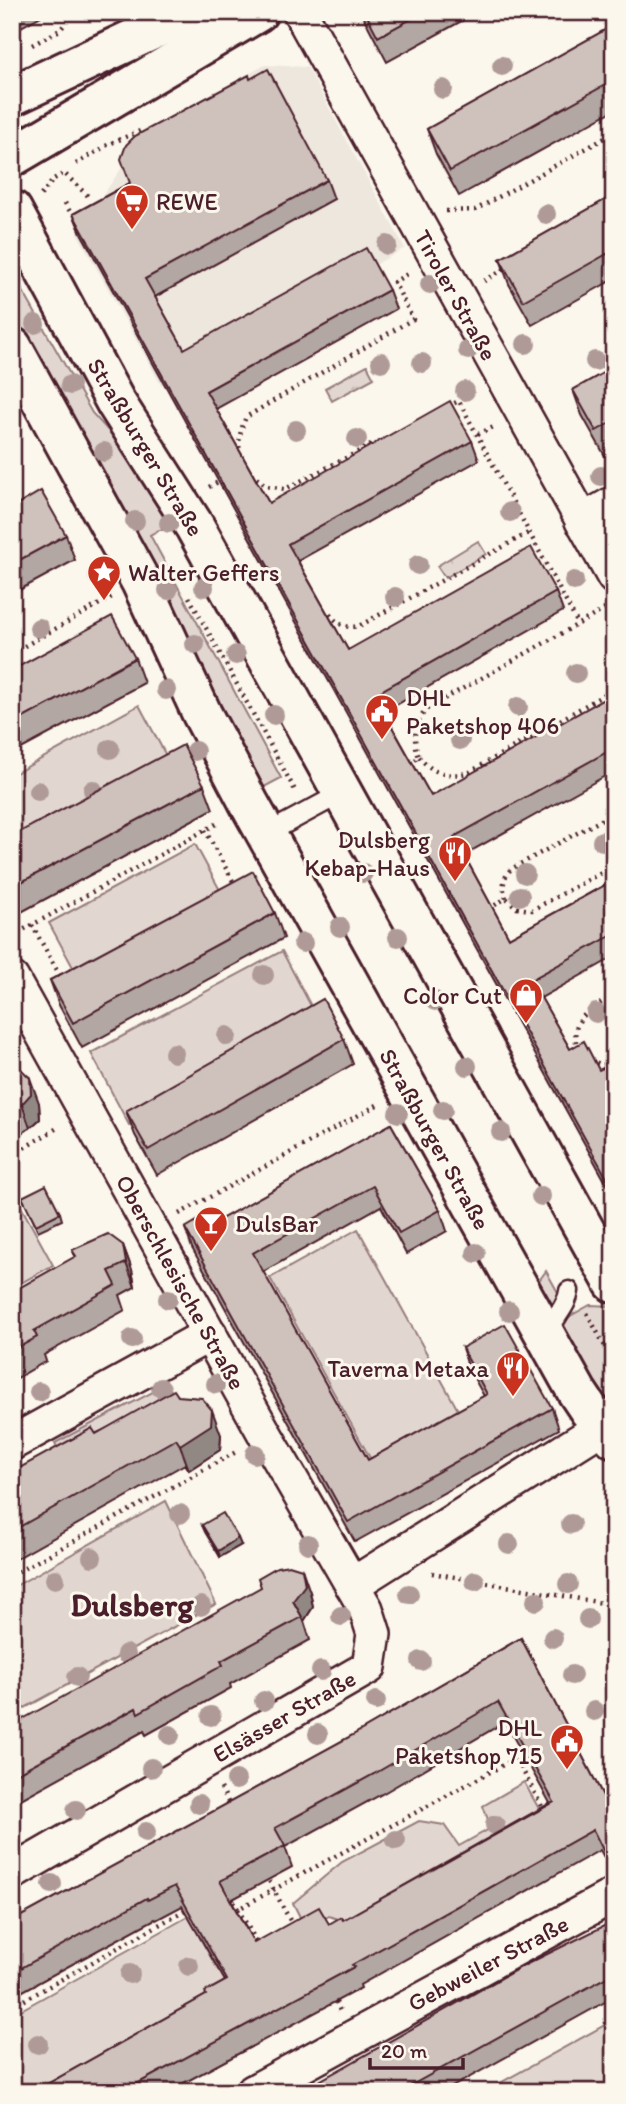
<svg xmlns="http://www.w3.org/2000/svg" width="626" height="2104" font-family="Itim,sans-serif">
<defs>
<pattern id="forest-crowns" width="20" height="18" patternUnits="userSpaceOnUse" patternTransform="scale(1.75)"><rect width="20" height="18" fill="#e2d7d0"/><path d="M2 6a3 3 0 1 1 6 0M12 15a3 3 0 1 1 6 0" fill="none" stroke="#c3b8b3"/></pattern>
</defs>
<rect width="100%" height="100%" fill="#fbf7ec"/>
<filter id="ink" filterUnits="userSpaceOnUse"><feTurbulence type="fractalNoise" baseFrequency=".0143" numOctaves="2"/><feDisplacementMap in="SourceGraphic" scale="14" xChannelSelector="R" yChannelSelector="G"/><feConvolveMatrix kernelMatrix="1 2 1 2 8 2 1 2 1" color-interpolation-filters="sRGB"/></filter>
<g filter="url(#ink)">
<polygon fill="#eee7de" points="265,65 307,67 405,248 161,385 77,233 149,128"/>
<g fill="#e2d7d0" stroke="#967b7e" stroke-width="2">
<polygon points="12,272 92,413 131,456 185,530 159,530 150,535 281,778 255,792 12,314"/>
<polygon points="139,705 170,763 12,850 12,775"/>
<polygon points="195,844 221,892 75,971 49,923"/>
<polygon points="282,951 320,1023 129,1125 91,1053"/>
<polygon points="12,1190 53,1265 12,1288"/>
<polygon points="358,1229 463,1419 375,1467 270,1278"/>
<polygon points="546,1271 560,1296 546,1321 530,1293"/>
<polygon points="590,1305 614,1306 614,1394 596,1404 557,1330 565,1319"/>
<polygon points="168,1384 179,1407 67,1466 55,1443"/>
<polygon points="166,1501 216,1604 12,1715 12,1588"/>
<polygon points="524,1782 543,1816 349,1923 329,1916 306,1929 293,1903 342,1862 419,1821 444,1825 459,1846 491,1828 483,1806"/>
<polygon points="225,1896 199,1936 218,1970 265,1967 43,2092 12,2092 12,2015"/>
<polygon points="614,2020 614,2092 484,2092"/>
</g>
<g fill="url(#forest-crowns)" stroke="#967b7e" stroke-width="2">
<polygon points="367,365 374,378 332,401 325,388"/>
<polygon points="478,541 486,554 445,578 437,566"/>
</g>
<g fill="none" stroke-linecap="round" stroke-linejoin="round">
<g stroke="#4a1f2b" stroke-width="23">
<g id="lane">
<polyline points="266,834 342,793"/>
<path d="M549 1338C549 1320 567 1309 569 1291"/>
</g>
</g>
<g stroke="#4a1f2b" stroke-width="38">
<g id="street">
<polyline points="300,12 614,577"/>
<polyline points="582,521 614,503"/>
<polyline points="12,979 266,1436 366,1609 374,1634 369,1667 12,1873"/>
<polyline points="12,1443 210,1334"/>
<polyline points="352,1585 602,1427"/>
<polyline points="253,2092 614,1895"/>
</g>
</g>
<g stroke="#4a1f2b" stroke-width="44">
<g id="secondary">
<polyline points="12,210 116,403 195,527 614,1283"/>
<polyline points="12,347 141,582 202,714 250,805 577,1392 589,1410 614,1438"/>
</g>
</g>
<g stroke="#4a1f2b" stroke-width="44">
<g id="primary">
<polyline points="12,96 191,12"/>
<polyline points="12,157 258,12"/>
</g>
</g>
<g stroke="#4a1f2b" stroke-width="4.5" stroke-dasharray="2 5" stroke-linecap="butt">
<polyline points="32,45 60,30 64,25"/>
<polyline points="76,164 109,144 142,130"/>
<polyline points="41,195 54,179 64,173 88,196"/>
<polyline points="65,203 72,215"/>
<polyline points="446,211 475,210 614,133"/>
<polyline points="484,281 507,268"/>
<polyline points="448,406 459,401 578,624"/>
<polyline points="478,434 496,426"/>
<path d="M240 455C238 440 240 431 246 417L413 319 394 282 409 273"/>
<polyline points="251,474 267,486 285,489 375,443"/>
<polyline points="209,487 218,482"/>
<polyline points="189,597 296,792"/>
<path d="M330 614C337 624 346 629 359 626L530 532"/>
<polyline points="12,653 112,597"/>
<path d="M419 757C433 774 449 778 470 772L614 689"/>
<path d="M409 764 419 757C412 738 414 723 428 708L607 608"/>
<polyline points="205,830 235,885"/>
<path d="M506 898C502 887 503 878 511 869L614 813"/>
<polyline points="489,909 506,898 517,908 532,910 614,866"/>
<polyline points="32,925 62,979"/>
<polyline points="12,936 220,822"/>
<path d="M578 1049C567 1019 592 1008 614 996"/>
<polyline points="590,1060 603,1065 614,1063"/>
<polyline points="12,1155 59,1127"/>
<polyline points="179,1214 377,1105"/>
<polyline points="587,1313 614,1363"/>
<polyline points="432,1573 614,1605"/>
<polyline points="12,1575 238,1451"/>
<polyline points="221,1788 231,1808"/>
<polyline points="266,1875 293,1926"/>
<polyline points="230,1895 238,1909 516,1758 545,1812"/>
<polyline points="238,1909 259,1946"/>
<polyline points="336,2002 340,2011"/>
<polyline points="12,2007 189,1908"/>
</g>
<use href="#lane" stroke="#fbf7ec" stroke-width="18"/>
<use href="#street" stroke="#fbf7ec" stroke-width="33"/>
<use href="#secondary" stroke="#fbf7ec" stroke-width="38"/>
<use href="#primary" stroke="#fbf7ec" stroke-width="38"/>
</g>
<g fill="#af9a98">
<circle cx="502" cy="66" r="10"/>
<circle cx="443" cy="89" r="10"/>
<circle cx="546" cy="214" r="10"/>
<circle cx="387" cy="245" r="10"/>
<circle cx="430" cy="284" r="10"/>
<circle cx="35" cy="324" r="10"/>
<circle cx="526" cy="344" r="10"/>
<circle cx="468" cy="350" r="10"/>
<circle cx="595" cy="361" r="10"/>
<circle cx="381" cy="362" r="10"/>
<circle cx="422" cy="363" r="10"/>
<circle cx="70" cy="385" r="10"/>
<circle cx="465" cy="391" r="10"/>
<circle cx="296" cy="430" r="10"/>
<circle cx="357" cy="439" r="10"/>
<circle cx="104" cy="452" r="10"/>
<circle cx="601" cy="476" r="10"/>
<circle cx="510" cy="512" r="10"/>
<circle cx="135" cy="521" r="10"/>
<circle cx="169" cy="523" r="10"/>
<circle cx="418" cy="565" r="10"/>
<circle cx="98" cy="576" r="10"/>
<circle cx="574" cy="581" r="10"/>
<circle cx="204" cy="587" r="10"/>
<circle cx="168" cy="590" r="10"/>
<circle cx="395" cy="597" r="10"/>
<circle cx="39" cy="628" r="10"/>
<circle cx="195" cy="644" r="10"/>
<circle cx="236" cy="655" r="10"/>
<circle cx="576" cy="673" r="10"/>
<circle cx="166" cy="690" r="10"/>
<circle cx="518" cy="707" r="10"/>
<circle cx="274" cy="715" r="10"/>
<circle cx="460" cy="740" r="10"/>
<circle cx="110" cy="749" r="10"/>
<circle cx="195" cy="751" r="10"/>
<circle cx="93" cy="790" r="10"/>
<circle cx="38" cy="791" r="10"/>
<circle cx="602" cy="841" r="10"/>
<circle cx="363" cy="873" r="10"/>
<circle cx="525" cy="874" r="10"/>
<circle cx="520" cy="896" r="10"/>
<circle cx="340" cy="927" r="10"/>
<circle cx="398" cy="937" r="10"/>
<circle cx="303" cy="943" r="10"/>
<circle cx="264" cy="975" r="10"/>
<circle cx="435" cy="1001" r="10"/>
<circle cx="596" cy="1013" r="10"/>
<circle cx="227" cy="1036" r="10"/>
<circle cx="174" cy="1053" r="10"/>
<circle cx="467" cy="1066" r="10"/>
<circle cx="443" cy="1110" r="10"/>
<circle cx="398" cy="1113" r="10"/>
<circle cx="501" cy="1132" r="10"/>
<circle cx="541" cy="1196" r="10"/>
<circle cx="476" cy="1253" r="10"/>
<circle cx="168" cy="1299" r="10"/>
<circle cx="509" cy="1311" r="10"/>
<circle cx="132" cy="1339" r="10"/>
<circle cx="216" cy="1384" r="10"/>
<circle cx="161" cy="1388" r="10"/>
<circle cx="39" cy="1392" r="10"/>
<circle cx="255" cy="1454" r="10"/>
<circle cx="180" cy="1514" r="10"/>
<circle cx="571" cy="1524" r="10"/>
<circle cx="308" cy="1544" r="10"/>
<circle cx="509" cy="1544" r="10"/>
<circle cx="92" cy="1557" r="10"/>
<circle cx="55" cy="1579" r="10"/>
<circle cx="475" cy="1581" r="10"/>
<circle cx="568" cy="1584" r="10"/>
<circle cx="409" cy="1594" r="10"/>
<circle cx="536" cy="1601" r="10"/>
<circle cx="201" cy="1606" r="10"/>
<circle cx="341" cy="1616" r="10"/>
<circle cx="588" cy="1619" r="10"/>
<circle cx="553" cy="1638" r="10"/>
<circle cx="126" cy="1654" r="10"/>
<circle cx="421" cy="1661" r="10"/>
<circle cx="321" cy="1671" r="10"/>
<circle cx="572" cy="1675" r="10"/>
<circle cx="77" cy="1677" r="10"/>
<circle cx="264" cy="1701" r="10"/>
<circle cx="376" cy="1701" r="10"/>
<circle cx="594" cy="1711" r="10"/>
<circle cx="211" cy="1716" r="10"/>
<circle cx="318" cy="1734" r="10"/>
<circle cx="170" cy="1735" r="10"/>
<circle cx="151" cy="1768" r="10"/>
<circle cx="236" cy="1780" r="10"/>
<circle cx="199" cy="1804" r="10"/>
<circle cx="76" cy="1810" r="10"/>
<circle cx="495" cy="1825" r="10"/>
<circle cx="146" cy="1832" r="10"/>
<circle cx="396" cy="1840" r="10"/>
<circle cx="52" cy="1884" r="10"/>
<circle cx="189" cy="1966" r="10"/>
<circle cx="130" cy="1974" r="10"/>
<circle cx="38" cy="2044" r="10"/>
</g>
<g fill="#b2a7a2" stroke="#4a1f2b" stroke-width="2" fill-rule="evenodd">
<polygon points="12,12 48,12 12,32"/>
<polygon points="362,12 478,12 387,62 365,20"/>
<polygon points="614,25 614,110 459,196 436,154 427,129"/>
<polygon points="250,79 327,180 334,199 155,297 184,349 389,290 396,309 216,409 269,503 472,441 479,460 298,561 348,650 556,592 563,611 384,712 431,796 614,696 614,771 464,855 509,938 614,880 614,957 541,998 570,1049 599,1070 608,1072 614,1069 614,1197 81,233 73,214 130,183"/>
<polygon points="614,195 614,279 532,325 509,284 500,259"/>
<polygon points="614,367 614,451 605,456 582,415 573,390"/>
<polygon points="12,508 66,535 75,560 12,594"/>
<polygon points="135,658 144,683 12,754 12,670"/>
<polygon points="204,785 213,809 12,917 12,836"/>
<polygon points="275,913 284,938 82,1048 59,1005 50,980"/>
<polygon points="344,1039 353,1064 157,1175 135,1135 126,1111"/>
<polygon points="12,1068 39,1103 40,1119 30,1128 12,1138"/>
<polygon points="391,1124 440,1210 447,1231 406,1254 381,1206 263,1272 368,1460 484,1396 469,1369 462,1348 552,1408 559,1429 355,1542 192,1248 185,1228 214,1223"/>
<polygon points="22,1197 60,1213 62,1220 38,1231"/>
<polygon points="123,1245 132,1270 135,1287 120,1295 125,1310 44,1355 46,1361 12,1381 12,1292 75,1257 72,1250"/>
<polygon points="178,1396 221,1435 220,1450 189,1470 185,1464 12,1561 12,1472"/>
<polygon points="202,1525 241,1545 220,1557 205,1532"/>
<polygon points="310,1592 313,1607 304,1621 310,1640 230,1684 231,1688 146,1735 144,1731 12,1804 12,1725"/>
<path d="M521 1638 614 1817V1871L612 1872 600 1850 360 1985 361 1988 167 2092H33L206 1995 225 1981 182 1906 156 1920 155 1919 12 1997V1921L353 1735ZM505 1722 550 1803 343 1920 329 1924 254 1943 231 1900 292 1867 285 1847 382 1794Z"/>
<polygon points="614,1921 614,1997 443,2092 300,2092"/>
</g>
<g fill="#918884" stroke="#4a1f2b" stroke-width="2">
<polygon points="30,1078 39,1103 40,1119 30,1128 22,1104"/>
<polygon points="123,1245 132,1270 135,1287 126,1263"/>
<polygon points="212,1410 221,1435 220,1450 189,1470 180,1445"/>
<polygon points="238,1538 241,1545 220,1557 218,1551"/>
<polygon points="302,1569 310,1592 313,1607 304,1621 293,1601"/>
</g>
<g fill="#cfc2bc" stroke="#4a1f2b" stroke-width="2" fill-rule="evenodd">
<polygon points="365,12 424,12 378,37"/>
<polygon points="614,25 614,80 450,171 427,129"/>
<polygon points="268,69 327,180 145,279 184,349 366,248 389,290 206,391 269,503 450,401 472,441 288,544 348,650 531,547 556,592 374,695 431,796 613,694 614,696 614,748 454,837 509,938 614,880 614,934 531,980 570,1049 584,1041 599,1070 605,1067 608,1072 614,1069 614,1191 73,214 130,183 121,159 126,145 135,136 249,75 250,79"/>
<polygon points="614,195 614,250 523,301 500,259"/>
<polygon points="614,367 614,421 596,431 573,390"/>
<polygon points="41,491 66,535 12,564 12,508"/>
<polygon points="112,616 135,658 12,724 12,670"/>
<polygon points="183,745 204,785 12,887 12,836"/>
<polygon points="253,871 275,913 73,1023 50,980"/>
<polygon points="323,999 344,1039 148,1150 126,1111"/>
<polygon points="19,1067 30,1078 31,1094 22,1104 12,1109 12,1068"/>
<polygon points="391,1124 440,1210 399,1233 373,1186 253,1253 368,1460 487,1394 462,1348 505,1324 552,1408 348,1522 185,1228 209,1214 214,1223"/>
<polygon points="46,1185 60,1213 36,1225 22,1197"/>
<polygon points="108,1234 123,1245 126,1263 109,1271 116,1285 34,1331 37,1337 12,1351 12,1292 76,1256 72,1250"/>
<polygon points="174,1390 178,1396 202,1398 212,1410 211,1425 180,1445 176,1439 12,1531 12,1472 92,1428 96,1434"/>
<polygon points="223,1513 238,1538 218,1551 202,1525"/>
<polygon points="289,1565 302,1569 305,1585 293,1601 302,1617 221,1661 223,1665 138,1713 136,1708 12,1776 12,1725 261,1587 258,1578 277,1567"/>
<path d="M521 1638 614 1817V1847L604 1852 593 1830 352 1965 354 1967 122 2092H33L206 1995 205 1992 227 1980 175 1886 148 1900 147 1898 12 1973V1921L353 1735ZM498 1702 554 1802 343 1920 341 1917 329 1924 319 1907 254 1943 220 1881 285 1846 275 1828 374 1774Z"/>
<polygon points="614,1921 614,1973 399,2092 300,2092 521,1967"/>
</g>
</g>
<defs>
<g id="supermarket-pin" transform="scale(1.75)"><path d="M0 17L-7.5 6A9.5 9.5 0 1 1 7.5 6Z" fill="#c8321e" stroke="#fbf7ec"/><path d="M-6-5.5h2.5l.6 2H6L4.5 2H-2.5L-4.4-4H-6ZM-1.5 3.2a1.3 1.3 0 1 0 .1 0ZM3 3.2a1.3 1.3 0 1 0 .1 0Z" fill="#fff"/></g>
<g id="sight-pin" transform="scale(1.75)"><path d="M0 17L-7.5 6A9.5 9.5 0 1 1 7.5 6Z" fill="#c8321e" stroke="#fbf7ec"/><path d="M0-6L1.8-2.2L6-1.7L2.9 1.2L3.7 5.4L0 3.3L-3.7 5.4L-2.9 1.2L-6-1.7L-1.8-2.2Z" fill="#fff"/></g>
<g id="civic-pin" transform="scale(1.75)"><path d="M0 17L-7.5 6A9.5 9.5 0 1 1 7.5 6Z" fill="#c8321e" stroke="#fbf7ec"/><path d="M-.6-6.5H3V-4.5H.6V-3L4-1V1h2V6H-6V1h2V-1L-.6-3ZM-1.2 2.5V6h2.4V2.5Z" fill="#fff"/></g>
<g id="restaurant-pin" transform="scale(1.75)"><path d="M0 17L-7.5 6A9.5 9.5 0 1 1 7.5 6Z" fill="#c8321e" stroke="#fbf7ec"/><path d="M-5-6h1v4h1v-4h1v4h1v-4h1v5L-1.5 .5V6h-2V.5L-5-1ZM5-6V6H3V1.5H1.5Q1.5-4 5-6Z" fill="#fff"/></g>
<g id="shop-pin" transform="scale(1.75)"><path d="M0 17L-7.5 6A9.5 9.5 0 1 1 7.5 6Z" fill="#c8321e" stroke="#fbf7ec"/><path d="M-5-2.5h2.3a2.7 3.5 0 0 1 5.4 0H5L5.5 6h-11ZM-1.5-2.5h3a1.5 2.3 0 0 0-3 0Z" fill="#fff"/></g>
<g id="bar-pin" transform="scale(1.75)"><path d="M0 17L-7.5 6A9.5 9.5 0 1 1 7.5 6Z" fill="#c8321e" stroke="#fbf7ec"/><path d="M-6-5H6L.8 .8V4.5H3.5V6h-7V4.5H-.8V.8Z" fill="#fff"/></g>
</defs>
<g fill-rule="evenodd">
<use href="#supermarket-pin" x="132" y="201"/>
<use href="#sight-pin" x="104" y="572"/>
<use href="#civic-pin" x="382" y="711"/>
<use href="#restaurant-pin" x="455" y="853"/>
<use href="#shop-pin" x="526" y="995"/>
<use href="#bar-pin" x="211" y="1223"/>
<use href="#restaurant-pin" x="513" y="1368"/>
<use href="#civic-pin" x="567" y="1741"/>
</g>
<g text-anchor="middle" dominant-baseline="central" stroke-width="6" stroke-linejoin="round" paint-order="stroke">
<g font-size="24" fill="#4a1f2b" stroke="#fbf7ec" text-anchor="start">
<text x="156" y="201">REWE</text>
<text x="128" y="572">Walter Geffers</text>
<text x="406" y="697">DHL<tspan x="406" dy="28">Paketshop 406</tspan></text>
<text x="430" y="839" text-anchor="end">Dulsberg<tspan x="430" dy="28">Kebap-Haus</tspan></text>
<text x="502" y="995" text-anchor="end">Color Cut</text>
<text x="235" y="1223">DulsBar</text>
<text x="489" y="1368" text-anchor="end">Taverna Metaxa</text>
<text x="542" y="1727" text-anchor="end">DHL<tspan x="542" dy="28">Paketshop 715</tspan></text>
</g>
<g font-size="24" fill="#4a1f2b" stroke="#fbf7ec">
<text transform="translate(456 295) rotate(61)">Tiroler Straße</text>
<text transform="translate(146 447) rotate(59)">Straßburger Straße</text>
<text transform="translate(435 1139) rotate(61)">Straßburger Straße</text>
<text transform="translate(181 1282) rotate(61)">Oberschlesische Straße</text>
<text transform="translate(284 1716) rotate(-30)">Elsässer Straße</text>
<text transform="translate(488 1963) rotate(-28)">Gebweiler Straße</text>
</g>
<g font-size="32" font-weight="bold" fill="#4a1f2b" stroke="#fbf7ec">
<text x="132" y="1605">Dulsberg</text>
</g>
</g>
<rect width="626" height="2104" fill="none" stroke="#fbf7ec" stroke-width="42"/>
<rect x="21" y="21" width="584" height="2062" fill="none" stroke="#4a1f2b" stroke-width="2.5" filter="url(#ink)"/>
<path d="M370 2058v10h93v-10" fill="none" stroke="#4a1f2b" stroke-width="3.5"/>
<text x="381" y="2058" font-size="21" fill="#4a1f2b" stroke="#fbf7ec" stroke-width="5" paint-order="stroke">20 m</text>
</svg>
